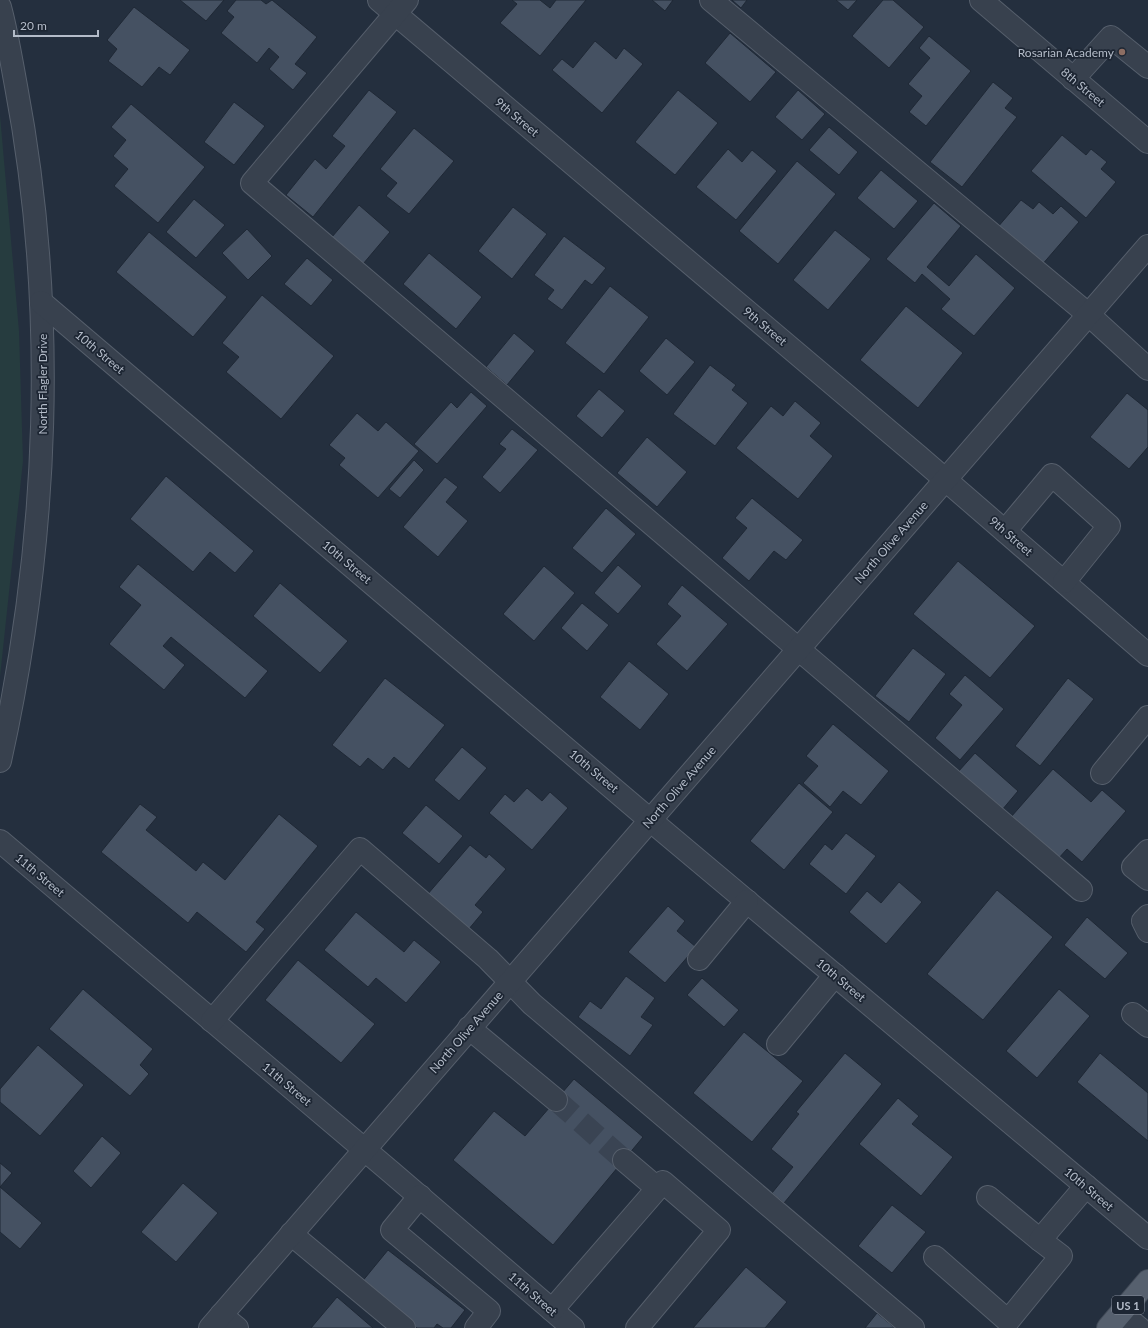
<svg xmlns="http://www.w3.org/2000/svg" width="1148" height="1328" font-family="Lato,sans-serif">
<rect width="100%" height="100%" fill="#242f3e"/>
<polygon fill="#263c3f" points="0,115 19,331 23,461 0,677"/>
<g fill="#455162" stroke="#1f2835">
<polygon points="180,0 224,0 206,21"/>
<polygon points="236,0 261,0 266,4 272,0 317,37 295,64 307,73 293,90 269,69 279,57 269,48 257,63 221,33 234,17 227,11"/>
<polygon points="512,0 540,0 550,8 556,0 586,0 540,56 500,23 517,4"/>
<polygon points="652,0 673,0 665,11"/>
<polygon points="732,0 747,0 741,8"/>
<polygon points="836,0 857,0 848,10"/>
<polygon points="883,0 893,0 924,27 889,68 852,36"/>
<polygon points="134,7 190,50 170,75 159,67 142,87 108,61 117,49 107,40"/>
<polygon points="730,33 776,72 750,102 705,63"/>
<polygon points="929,36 971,71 926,126 909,112 922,96 908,84 930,58 919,48"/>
<polygon points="595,41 616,59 624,48 643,64 602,113 552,70 562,59 573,68"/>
<polygon points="993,82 1013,98 1005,108 1017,117 962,187 930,162"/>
<polygon points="369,90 397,112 313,217 286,195 315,159 326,169 345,146 332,136"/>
<polygon points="678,90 718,123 675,175 635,142"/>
<polygon points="798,90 825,114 802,140 775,117"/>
<polygon points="234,102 265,126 234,165 204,142"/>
<polygon points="131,104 205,167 158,223 114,186 128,169 113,156 126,140 111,127"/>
<polygon points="829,127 858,152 839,175 809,150"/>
<polygon points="414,128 454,161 409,214 386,196 397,183 380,169"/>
<polygon points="1062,135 1086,155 1091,149 1107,162 1101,169 1116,182 1086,218 1031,171"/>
<polygon points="728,149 742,162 752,150 777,171 736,220 696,187"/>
<polygon points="797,161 836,194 778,264 739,231"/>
<polygon points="881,170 918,201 894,229 857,198"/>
<polygon points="194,199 225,225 196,258 166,232"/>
<polygon points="1021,200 1033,209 1039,202 1053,214 1061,206 1079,222 1041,266 997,228"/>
<polygon points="934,203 961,226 927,267 949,286 976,254 1015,288 974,336 941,309 950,299 922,274 915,283 886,259"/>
<polygon points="359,205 390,232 363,264 332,237"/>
<polygon points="513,207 547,234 512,279 478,251"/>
<polygon points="247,229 272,256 248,280 222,253"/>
<polygon points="835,230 871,259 828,310 793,280"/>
<polygon points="149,232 227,297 193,337 116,272"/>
<polygon points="564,236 606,268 592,285 585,280 562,310 547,299 554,290 534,275"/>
<polygon points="429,253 482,297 456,329 403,284"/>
<polygon points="307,258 333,280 311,306 284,284"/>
<polygon points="610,286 649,317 604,374 565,343"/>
<polygon points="262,295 334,356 281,419 226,372 239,357 222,343"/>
<polygon points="906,306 963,353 918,408 860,360"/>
<polygon points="514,333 535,351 507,385 486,367"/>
<polygon points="666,338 695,362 667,395 639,371"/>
<polygon points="710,365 736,385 732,390 748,403 715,446 673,414"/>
<polygon points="599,389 625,411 602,438 576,416"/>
<polygon points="471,392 487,406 437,464 414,444 451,402 457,408"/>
<polygon points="1127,393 1148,410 1148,447 1129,469 1090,437"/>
<polygon points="795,401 821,423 810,436 833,456 798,499 736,448 771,406 783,416"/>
<polygon points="357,413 378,431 386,422 419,451 378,498 339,465 345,458 329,445"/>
<polygon points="512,429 538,450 500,493 482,477 506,449 499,444"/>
<polygon points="647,437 687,472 657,507 617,473"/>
<polygon points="414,460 424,470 400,498 389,489"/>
<polygon points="166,476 254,551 235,573 210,552 193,572 130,519"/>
<polygon points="445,477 458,487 446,502 468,521 438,557 403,527"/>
<polygon points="752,498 803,540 786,560 774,551 749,581 722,558 747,528 735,518"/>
<polygon points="606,508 636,534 602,573 572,548"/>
<polygon points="958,561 1035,626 990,678 913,614"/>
<polygon points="138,564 268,671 245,698 171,637 163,646 185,665 164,690 109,644 141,605 119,587"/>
<polygon points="618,565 642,586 618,614 594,593"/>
<polygon points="544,566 575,593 534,641 503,614"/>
<polygon points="280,583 348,641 320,673 253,616"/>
<polygon points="682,585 728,624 687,671 656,644 681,616 667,604"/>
<polygon points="582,603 609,625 587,651 561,628"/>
<polygon points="913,648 946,674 909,722 875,696"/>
<polygon points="629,661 669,694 640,730 600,697"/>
<polygon points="965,675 1004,709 960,760 935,738 962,705 949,694"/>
<polygon points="385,678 445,725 409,769 394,757 383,770 368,758 360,767 332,745"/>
<polygon points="1068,678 1094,699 1040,766 1015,746"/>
<polygon points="833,724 889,771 861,805 843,791 830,807 803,783 818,766 806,756"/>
<polygon points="462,747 487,768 459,801 434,780"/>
<polygon points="975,753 1018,791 1002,810 958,772"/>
<polygon points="1053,769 1091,802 1102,790 1126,811 1082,862 1067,849 1058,859 1011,817"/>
<polygon points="799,783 833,812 784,870 750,841"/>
<polygon points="527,788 542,801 550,792 568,808 532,850 489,813 505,794 514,802"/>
<polygon points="140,804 157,817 146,830 196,871 203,862 225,880 279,814 318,846 256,922 265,929 246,952 197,912 188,923 101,852"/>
<polygon points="426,805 463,836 439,864 402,833"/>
<polygon points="846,833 876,856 846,894 809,864 825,844 832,850"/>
<polygon points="470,845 486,858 489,854 506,869 475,905 483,912 468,930 427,895"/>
<polygon points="899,882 922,902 886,944 849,912 867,891 881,903"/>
<polygon points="997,890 1053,937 983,1020 927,974"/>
<polygon points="668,906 685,921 677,931 696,947 665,983 628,952"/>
<polygon points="356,912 404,952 414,940 441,962 406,1003 376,978 368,987 324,950"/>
<polygon points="1087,917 1128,953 1105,979 1064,945"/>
<polygon points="298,960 375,1024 341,1063 265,1000"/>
<polygon points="626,976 655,998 641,1017 653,1025 630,1056 578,1017 590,1001 601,1009"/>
<polygon points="702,978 739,1010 724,1027 687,995"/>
<polygon points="83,989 153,1049 140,1065 149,1074 130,1096 49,1029"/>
<polygon points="1059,989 1090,1016 1037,1078 1006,1051"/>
<polygon points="744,1032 803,1081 752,1142 693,1093"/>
<polygon points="38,1045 84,1085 40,1136 0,1102 0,1089"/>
<polygon points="845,1053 882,1084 784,1203 772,1193 793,1167 771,1149 799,1114 796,1112"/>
<polygon points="1100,1053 1148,1093 1148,1141 1077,1082"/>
<polygon points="574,1079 643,1137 553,1245 453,1160 494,1111 525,1136"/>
<polygon points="898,1098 919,1116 912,1124 953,1157 921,1196 859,1144"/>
<polygon points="102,1136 121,1153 91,1188 73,1171"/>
<polygon points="0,1163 12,1173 0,1187 42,1223 20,1249 0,1232"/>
<polygon points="183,1183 218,1213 176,1262 141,1232"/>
<polygon points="892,1205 926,1232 892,1273 858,1246"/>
<polygon points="388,1250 465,1310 451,1328 443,1328 437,1324 434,1328 417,1328 361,1283"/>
<polygon points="746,1267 787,1302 765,1328 693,1328"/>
<polygon points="337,1297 373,1328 311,1328"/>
<polygon points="877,1313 895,1328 865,1328"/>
</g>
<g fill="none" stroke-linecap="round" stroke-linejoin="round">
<polyline stroke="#3a4453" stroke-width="22" stroke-dasharray="22 11" stroke-linecap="butt" points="556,1100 624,1160"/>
<g stroke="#565f6c" stroke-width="24">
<g id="minor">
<polyline points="379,0 918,456 1148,655"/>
<polyline points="407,0 252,183 1081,890"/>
<polyline points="711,0 1089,315 1148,369"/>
<polyline points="981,0 1148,142"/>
<path d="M0 7C7 33 11 59 16 86 58 309 49 539 0 761"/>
<polyline points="1073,79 1111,37 1148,67"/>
<polyline points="41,302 650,820 1148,1238"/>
<polyline points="1005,531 1052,475 1109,526 1064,582"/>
<polyline points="1102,773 1148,717"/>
<polyline points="0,841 391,1172 573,1328"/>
<polyline points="1148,851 1133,867 1148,879"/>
<polyline points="1148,916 1143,921 1148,931"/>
<polyline points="699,959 747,901"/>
<polyline points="1133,1014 1148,1026"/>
<polyline points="212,1021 360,849 488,959 532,1004 913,1328"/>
<polyline points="469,1028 556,1100"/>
<polyline points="778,1044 835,975"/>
<polyline points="624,1160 657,1188"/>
<polyline points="420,1196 392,1230 489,1311 476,1328"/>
<polyline points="988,1197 1040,1240"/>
<polyline points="291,1234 404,1328"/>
<polyline points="935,1257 1008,1321 1061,1256 1040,1240 1086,1186"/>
<polyline points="552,1310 663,1182 719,1230 637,1328"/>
<polyline points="1121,1313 1139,1328"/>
<polyline points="221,1315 237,1328"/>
<polyline points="210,1328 1148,246"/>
</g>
</g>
<g stroke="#414a57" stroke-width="24">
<polyline id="major" points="1108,1328 1148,1281"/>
</g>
<use href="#minor" stroke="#38414e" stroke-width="22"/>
<use href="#major" stroke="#56606e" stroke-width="22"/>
</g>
<circle fill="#8d6e63" stroke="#1d2633" stroke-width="1.5" cx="1122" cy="52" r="4"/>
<g text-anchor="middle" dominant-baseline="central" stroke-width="3.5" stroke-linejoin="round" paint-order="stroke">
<rect fill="#1d2633" stroke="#878f9c" stroke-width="1" x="1112" y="1296" width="32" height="18" rx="3"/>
<g font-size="11" font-weight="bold" fill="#b4bcc9">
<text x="1128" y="1305">US 1</text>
</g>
<g font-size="12" fill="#b4bcc9" stroke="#1d2633" text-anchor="end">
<text x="1114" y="52">Rosarian Academy</text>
</g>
<g font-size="12" fill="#b4bcc9" stroke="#1d2633">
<text transform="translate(1083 87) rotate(40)">8th Street</text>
<text transform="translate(517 117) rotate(40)">9th Street</text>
<text transform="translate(765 326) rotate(40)">9th Street</text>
<text transform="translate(100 352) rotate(40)">10th Street</text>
<text transform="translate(42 384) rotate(-90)">North Flagler Drive</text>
<text transform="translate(1011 536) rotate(41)">9th Street</text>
<text transform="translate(891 542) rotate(-49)">North Olive Avenue</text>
<text transform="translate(347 562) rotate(40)">10th Street</text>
<text transform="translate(594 771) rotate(40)">10th Street</text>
<text transform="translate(679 787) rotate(-49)">North Olive Avenue</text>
<text transform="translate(40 875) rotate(40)">11th Street</text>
<text transform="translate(841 980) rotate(40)">10th Street</text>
<text transform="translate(466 1032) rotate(-49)">North Olive Avenue</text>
<text transform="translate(287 1084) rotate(40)">11th Street</text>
<text transform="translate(1089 1189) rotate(40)">10th Street</text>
<text transform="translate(533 1294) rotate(41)">11th Street</text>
</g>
</g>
<path d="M14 30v6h84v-6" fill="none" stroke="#b4bcc9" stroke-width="2"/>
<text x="20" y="30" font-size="12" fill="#b4bcc9" stroke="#1d2633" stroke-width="3" paint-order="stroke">20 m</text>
</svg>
